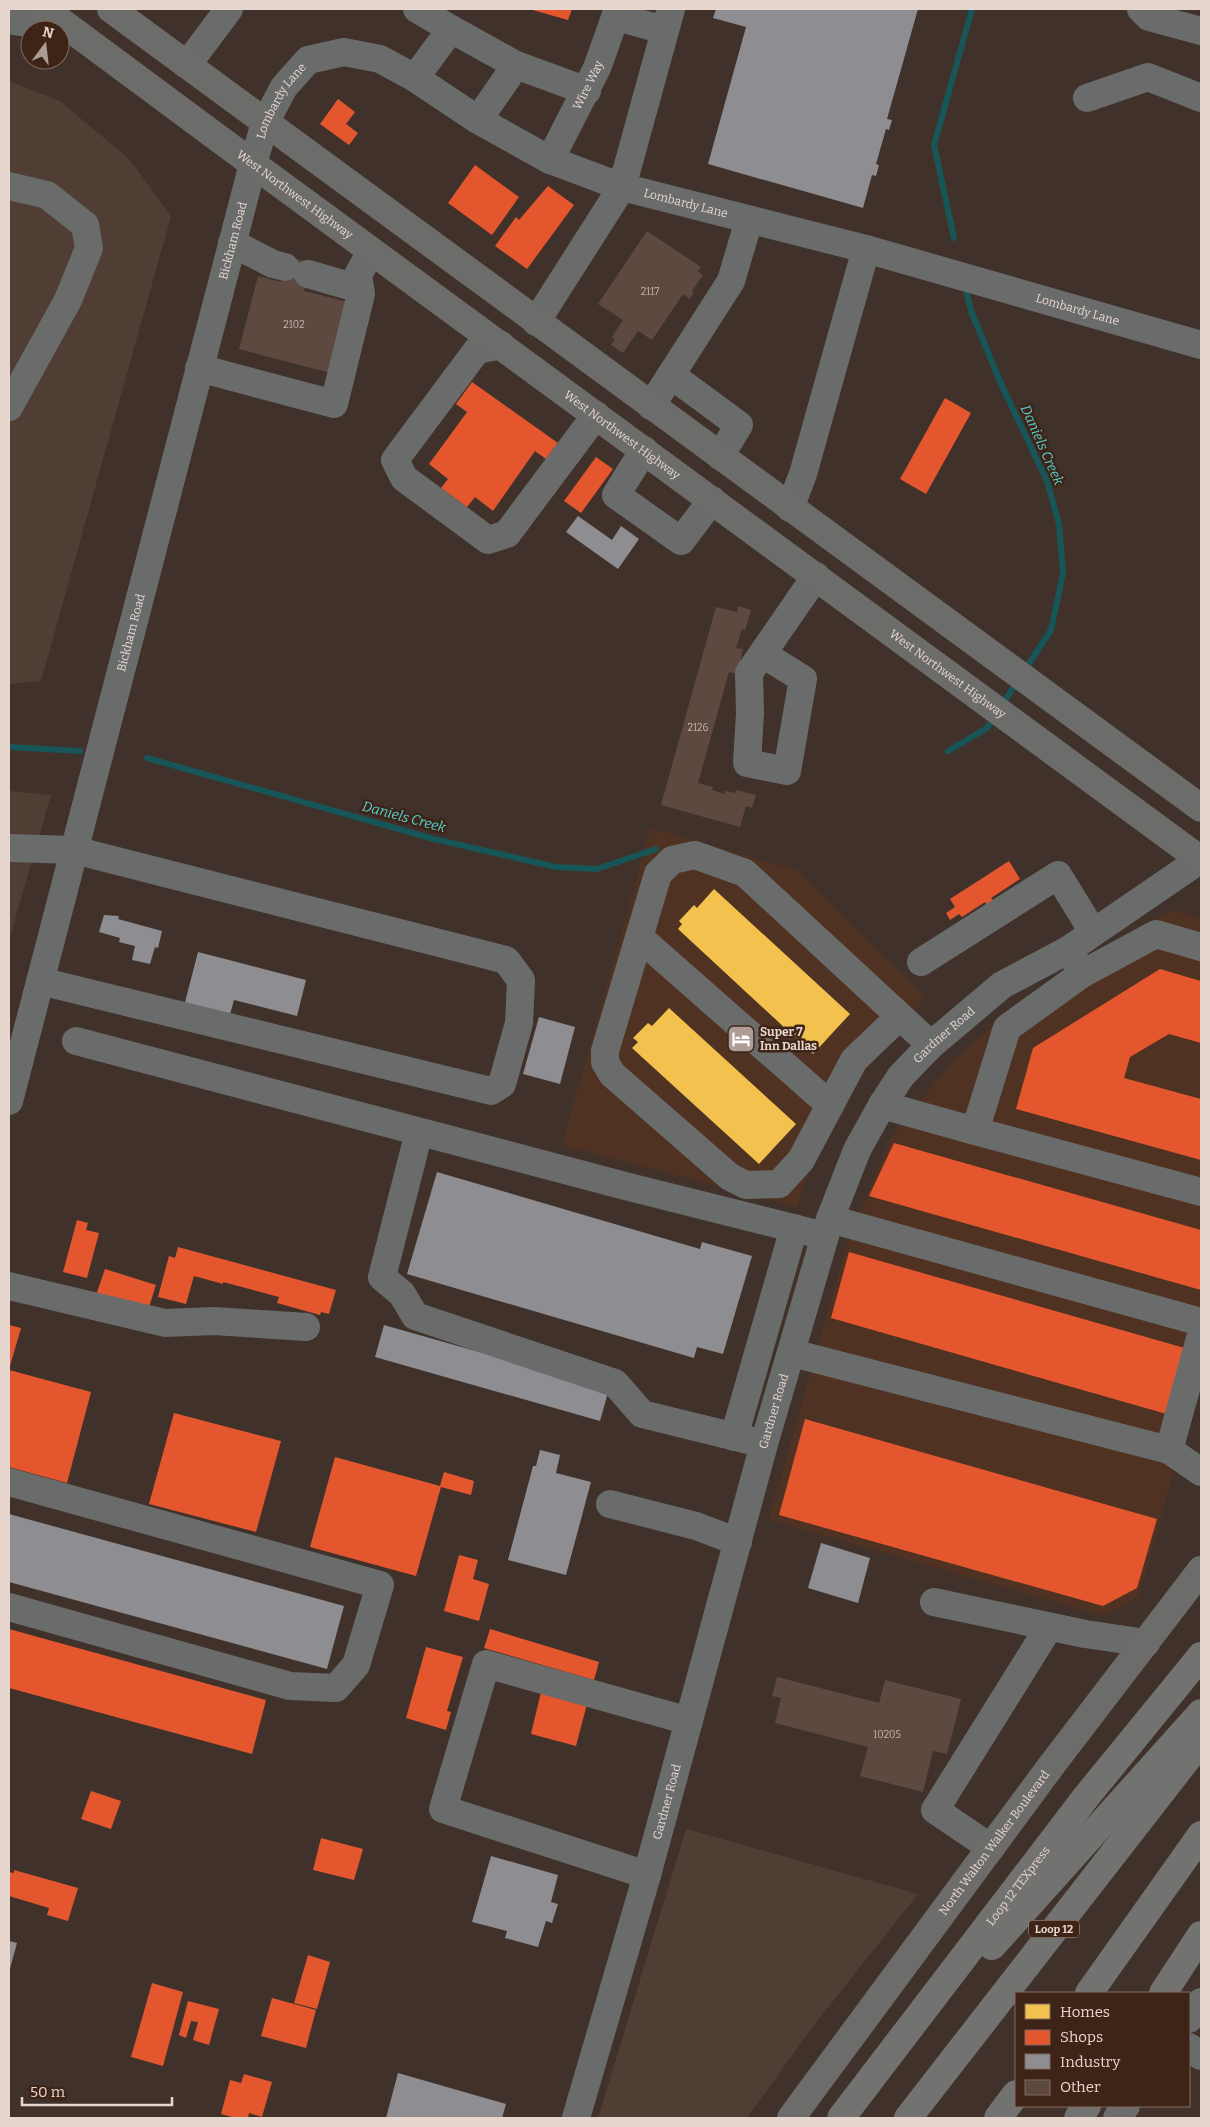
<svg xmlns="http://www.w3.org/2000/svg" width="1210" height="2127" font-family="Bitter,serif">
<rect width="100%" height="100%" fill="#40322a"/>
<g fill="#503222">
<polygon points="651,828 798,871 925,997 857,1081 820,1139 797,1207 562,1145"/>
<polygon points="1172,910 1201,918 1201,1373 1139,1596 1104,1616 769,1520 844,1254 891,1137 953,1061 1020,1001"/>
</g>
<g fill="#503e35">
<polygon points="9,81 60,101 130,160 171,216 41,681 9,684"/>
<polygon points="9,791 51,795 9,940"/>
<polygon points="686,1829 918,1894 811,2029 747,2118 598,2118"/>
</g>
<g fill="#f2c14e">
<polygon points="714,889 850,1014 813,1054 678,929 682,924 679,921 694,905 697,908"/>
<polygon points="669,1008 796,1124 759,1164 632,1048 638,1042 633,1038 648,1023 652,1026"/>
</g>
<g fill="#e4572e">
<polygon points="529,9 572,9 568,20"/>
<polygon points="338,99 355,112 346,124 358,133 349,145 320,124"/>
<polygon points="475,165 519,197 492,235 448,203"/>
<polygon points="548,186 574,205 527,269 495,246 516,217 519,220"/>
<polygon points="472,382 558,443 546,459 535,451 493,511 475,497 467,507 441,488 448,479 429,464 467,412 456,404"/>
<polygon points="945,398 971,413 926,494 900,479"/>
<polygon points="596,457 613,469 581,513 564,501"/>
<polygon points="1009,861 1020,879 991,898 994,901 987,905 985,902 962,917 959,914 950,920 946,913 955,907 950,899"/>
<polygon points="1160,969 1201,981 1201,1043 1169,1034 1130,1057 1124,1078 1201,1099 1201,1160 1016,1109 1033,1048"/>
<polygon points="894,1143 1201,1230 1201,1290 869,1196"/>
<polygon points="77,1220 88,1223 86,1230 99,1233 87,1278 63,1272"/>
<polygon points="178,1247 336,1290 329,1314 321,1312 320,1315 277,1303 279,1297 223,1282 223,1284 194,1276 186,1304 158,1297 169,1256 175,1258"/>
<polygon points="849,1252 1188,1349 1170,1415 831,1318"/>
<polygon points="105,1269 156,1285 149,1307 96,1295"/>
<polygon points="9,1325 21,1328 10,1366 9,1365"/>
<polygon points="9,1370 91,1392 67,1483 9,1467"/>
<polygon points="174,1413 281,1441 256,1532 149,1504"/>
<polygon points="805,1419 1157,1519 1137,1588 1103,1606 779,1515"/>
<polygon points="335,1457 440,1486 444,1472 474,1481 471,1495 441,1487 416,1576 310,1547"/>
<polygon points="459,1555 478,1560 473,1579 489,1584 479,1621 444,1611"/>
<polygon points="9,1629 266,1700 252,1754 9,1688"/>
<polygon points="490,1629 599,1662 594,1680 484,1648"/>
<polygon points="426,1647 463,1657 447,1711 451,1712 446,1730 406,1718"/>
<polygon points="541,1692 587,1704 576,1746 531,1734"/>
<polygon points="91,1791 121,1801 111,1829 81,1819"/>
<polygon points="321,1838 363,1849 354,1880 313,1870"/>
<polygon points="14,1870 78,1888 68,1921 47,1915 49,1908 9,1896 9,1872 14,1873"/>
<polygon points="308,1955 330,1962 317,2009 294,2003"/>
<polygon points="152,1983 183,1992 163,2066 131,2057"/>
<polygon points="272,1998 316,2010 306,2048 261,2036"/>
<polygon points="188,2001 219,2009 209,2045 193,2040 198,2022 191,2021 186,2038 179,2035"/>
<polygon points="244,2074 272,2082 262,2117 249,2113 248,2118 236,2118 221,2114 230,2080 241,2083"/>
</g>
<g fill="#8d8d92">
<polygon points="716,9 918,9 887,119 892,120 889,130 886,129 876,164 879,165 876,176 872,175 863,208 708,164 746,27 713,18"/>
<polygon points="578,516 612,540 621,526 639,539 618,569 566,532"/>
<polygon points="104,915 119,916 118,919 162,931 158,948 155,947 150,964 132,960 135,946 119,942 120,938 99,932"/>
<polygon points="198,952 306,980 297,1016 234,1000 229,1018 184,1006"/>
<polygon points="539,1017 575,1027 560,1084 523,1074"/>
<polygon points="437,1172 700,1249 702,1242 752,1256 723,1354 697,1347 694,1358 407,1274"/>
<polygon points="384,1325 609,1389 600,1421 375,1357"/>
<polygon points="540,1450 560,1455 556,1473 591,1482 566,1575 508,1560 533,1466 536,1466"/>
<polygon points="9,1514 344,1606 327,1669 9,1582"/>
<polygon points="821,1543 870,1558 858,1603 808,1588"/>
<polygon points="491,1856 558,1875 551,1902 558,1904 552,1923 546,1921 538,1947 505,1938 507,1931 472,1922"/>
<polygon points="9,1941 17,1943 9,1972"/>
<polygon points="398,2073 506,2104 502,2118 386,2118"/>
</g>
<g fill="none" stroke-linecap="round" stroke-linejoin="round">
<g stroke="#175658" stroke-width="6">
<polyline points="954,238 934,145 972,9"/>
<polyline points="967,294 971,311 1002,386 1047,481 1059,524 1063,573 1051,630 1025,670"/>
<polyline points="1002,705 1018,680"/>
<polyline points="9,747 80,751"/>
<polyline points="948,751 987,728 995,716"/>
<polyline points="147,758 434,839 556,867 597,869 656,849"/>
</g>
</g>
<g fill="#5e4940">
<polygon points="647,231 701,267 698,271 703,275 692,291 694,292 690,299 683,294 652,340 638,331 623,353 611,345 615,339 612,337 623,320 598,304"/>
<polygon points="287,257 311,263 304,291 348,302 330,373 239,349 258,276 281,282"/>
<polygon points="738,606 751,610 745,630 742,629 736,648 743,649 739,669 736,674 729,672 698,783 713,787 712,790 725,794 725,791 735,793 736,790 756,795 752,808 746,806 740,827 661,805 716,607 737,612"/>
<polygon points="777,1677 879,1703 885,1680 961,1699 947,1754 933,1751 923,1792 860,1776 868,1747 775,1723 781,1698 772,1696"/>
</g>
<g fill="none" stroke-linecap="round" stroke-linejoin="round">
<g stroke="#6a6c6c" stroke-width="28">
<polyline points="417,9 451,29"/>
<polyline points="1141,9 1149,17 1201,31"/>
<polyline points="616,17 665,30"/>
<polyline points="9,20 20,22 57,18"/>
<polyline points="187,65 229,9"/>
<polyline points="415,78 451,29 516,65 587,91"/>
<polyline points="1087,98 1148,77 1201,98"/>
<polyline points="478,120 516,65"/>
<path id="s1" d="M550 160 597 68 618 9"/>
<polyline points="9,186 47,195 85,225 89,248 68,300 9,407"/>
<polyline points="232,243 273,264 285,267"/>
<polyline points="308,274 360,289"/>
<polyline points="536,322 622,187 671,9"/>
<polyline points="501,345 477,350 395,460 404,478 488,540 507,534 596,415"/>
<polyline points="199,368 334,404 361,294 358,275 371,251"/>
<polyline points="671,375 739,425 720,456"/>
<polyline points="651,406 731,281 749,220"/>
<polyline points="644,450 616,495 681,541 712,500"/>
<polyline points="790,508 803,474 866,249"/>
<polyline points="763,654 803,679 787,771 747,763 750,713 749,673 816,576"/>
<polyline points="9,848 74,850 506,960 521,980 519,1023 502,1084 491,1091 40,981"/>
<polyline points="640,938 830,1105"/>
<polyline points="1073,957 1082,974 1156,934 1201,947"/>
<polyline points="921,962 1058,875 1093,932"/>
<polyline points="899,1017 854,1060 801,1160 779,1184 746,1185 730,1177 612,1074 605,1062 605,1051 658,874 672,860 695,855 745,873 931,1045"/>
<polyline points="76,1041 629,1187 825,1236"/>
<path id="s2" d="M9 1101 253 164 265 123 284 87 308 60 344 52 380 59 415 78 478 120 550 160 622 187 866 249 1201 345"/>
<polyline points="882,1105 975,1131 1007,1028 1082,974"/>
<polyline points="975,1131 1201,1192"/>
<polyline points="419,1132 382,1277 402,1294 415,1316 615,1383 642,1414 764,1444"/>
<polyline points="830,1219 1201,1322"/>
<polyline points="9,1286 165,1323 214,1321 306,1327"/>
<polyline points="1201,1335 1169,1450 1201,1472"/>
<polyline points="792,1353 1169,1450"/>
<polyline points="734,1437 794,1228"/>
<polyline points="9,1482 380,1585 356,1665 336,1688 290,1686 9,1607"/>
<polyline points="610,1504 696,1526 738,1542"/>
<polyline points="934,1602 1085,1634 1146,1643"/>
<polyline points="991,1848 935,1810 1049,1627"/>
<polyline points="647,1875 443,1809 486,1664 689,1721"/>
<polyline points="1189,2047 1201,2056"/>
<path id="s3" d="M576 2118 647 1875 764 1444 830 1219 857 1150 882 1105 901 1076 931 1045 1002 985 1068 950 1201 859"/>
</g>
<g stroke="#6c6c6a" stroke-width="28">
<path id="s4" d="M44 9 253 164 1201 860"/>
<polyline points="111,9 1201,808"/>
<polyline points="1189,2019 1201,2002"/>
<path id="s5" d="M791 2118 1051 1766 1201 1570"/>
<polyline points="1117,2118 1126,2106"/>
</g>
<g stroke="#727270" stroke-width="28">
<polyline points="992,1946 1201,1713"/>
<polyline points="1089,1993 1201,1835"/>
<polyline points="1163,1993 1201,1935"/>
<path id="s6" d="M841 2118 1086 1797 1201 1656"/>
<polyline points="908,2118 1201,1741"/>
<polyline points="998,2118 1016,2094"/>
<polyline points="1078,2118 1087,2106"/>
</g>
</g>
<defs>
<g id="hotel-square" transform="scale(1.4375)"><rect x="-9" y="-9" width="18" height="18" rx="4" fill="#ad9d95" stroke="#3e2417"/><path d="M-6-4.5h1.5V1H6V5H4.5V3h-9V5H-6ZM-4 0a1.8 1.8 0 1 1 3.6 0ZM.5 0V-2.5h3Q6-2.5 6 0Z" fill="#fff"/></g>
</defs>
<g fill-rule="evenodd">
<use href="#hotel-square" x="741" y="1039"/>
</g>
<g text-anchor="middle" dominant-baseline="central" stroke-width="5" stroke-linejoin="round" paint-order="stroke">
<g font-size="10" fill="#c5b3aa">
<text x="650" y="292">2117</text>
<text x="294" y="325">2102</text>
<text x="698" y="728">2126</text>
<text x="887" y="1735">10205</text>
</g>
<rect fill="#3e2417" stroke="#b4a197" stroke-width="1" x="1029" y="1920.5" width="50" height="17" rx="4"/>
<g font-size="11" font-weight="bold" fill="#e7d6ce">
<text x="1054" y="1929">Loop 12</text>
</g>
<g font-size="12" fill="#e7d6ce" stroke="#3e2417">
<text stroke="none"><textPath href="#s1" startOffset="84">Wire Way</textPath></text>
<text stroke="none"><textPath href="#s2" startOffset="1038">Lombardy Lane</textPath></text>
<text stroke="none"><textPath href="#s4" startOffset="312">West Northwest Highway</textPath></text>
<text stroke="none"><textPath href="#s2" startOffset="1502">Lombardy Lane</textPath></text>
<text stroke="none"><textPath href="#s2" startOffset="889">Bickham Road</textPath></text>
<text stroke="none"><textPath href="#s2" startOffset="1908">Lombardy Lane</textPath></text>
<text stroke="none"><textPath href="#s4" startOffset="718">West Northwest Highway</textPath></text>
<text stroke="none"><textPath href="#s2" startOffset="484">Bickham Road</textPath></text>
<text stroke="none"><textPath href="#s4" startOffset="1122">West Northwest Highway</textPath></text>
<text stroke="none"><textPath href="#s3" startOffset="1154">Gardner Road</textPath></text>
<text stroke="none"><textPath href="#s3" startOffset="734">Gardner Road</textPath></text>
<text stroke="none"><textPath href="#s3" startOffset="329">Gardner Road</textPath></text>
<text stroke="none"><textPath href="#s5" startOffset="342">North Walton Walker Boulevard</textPath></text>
<text stroke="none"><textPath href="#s6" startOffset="292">Loop 12 TEXpress</textPath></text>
</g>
<g font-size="12" font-weight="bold" fill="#e7d6ce" stroke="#3e2417" text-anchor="start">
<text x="760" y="1032">Super 7<tspan x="760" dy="14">Inn Dallas</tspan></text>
</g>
<g font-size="14" font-style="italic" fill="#52d4d6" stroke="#3e2417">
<text transform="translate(1042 445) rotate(66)">Daniels Creek</text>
<text transform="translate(404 817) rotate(15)">Daniels Creek</text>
</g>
</g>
<rect width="1210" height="2127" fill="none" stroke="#e7d6ce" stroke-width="20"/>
<rect x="1015" y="1992" width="175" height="115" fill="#3e2417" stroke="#826b60"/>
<rect x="1025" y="2004" width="25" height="15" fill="#f2c14e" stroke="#826b60"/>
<text x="1060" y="2017" font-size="15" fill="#e7d6ce">Homes</text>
<rect x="1025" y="2030" width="25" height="15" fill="#e4572e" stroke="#826b60"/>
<text x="1060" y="2042" font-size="15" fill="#e7d6ce">Shops</text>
<rect x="1025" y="2054" width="25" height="15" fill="#8d8d92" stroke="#826b60"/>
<text x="1060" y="2067" font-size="15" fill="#e7d6ce">Industry</text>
<rect x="1025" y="2080" width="25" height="15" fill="#5e4940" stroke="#826b60"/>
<text x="1060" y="2092" font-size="15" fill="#e7d6ce">Other</text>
<g transform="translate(45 45) rotate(15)"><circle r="24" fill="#3e2417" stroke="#826b60"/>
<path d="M0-4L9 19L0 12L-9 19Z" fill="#ad9d95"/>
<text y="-8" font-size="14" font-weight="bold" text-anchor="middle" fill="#e7d6ce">N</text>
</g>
<path d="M22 2097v8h150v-8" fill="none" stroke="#e7d6ce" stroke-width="2.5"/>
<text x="30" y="2097" font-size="15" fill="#e7d6ce" stroke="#3e2417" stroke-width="4" paint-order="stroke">50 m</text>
</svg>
